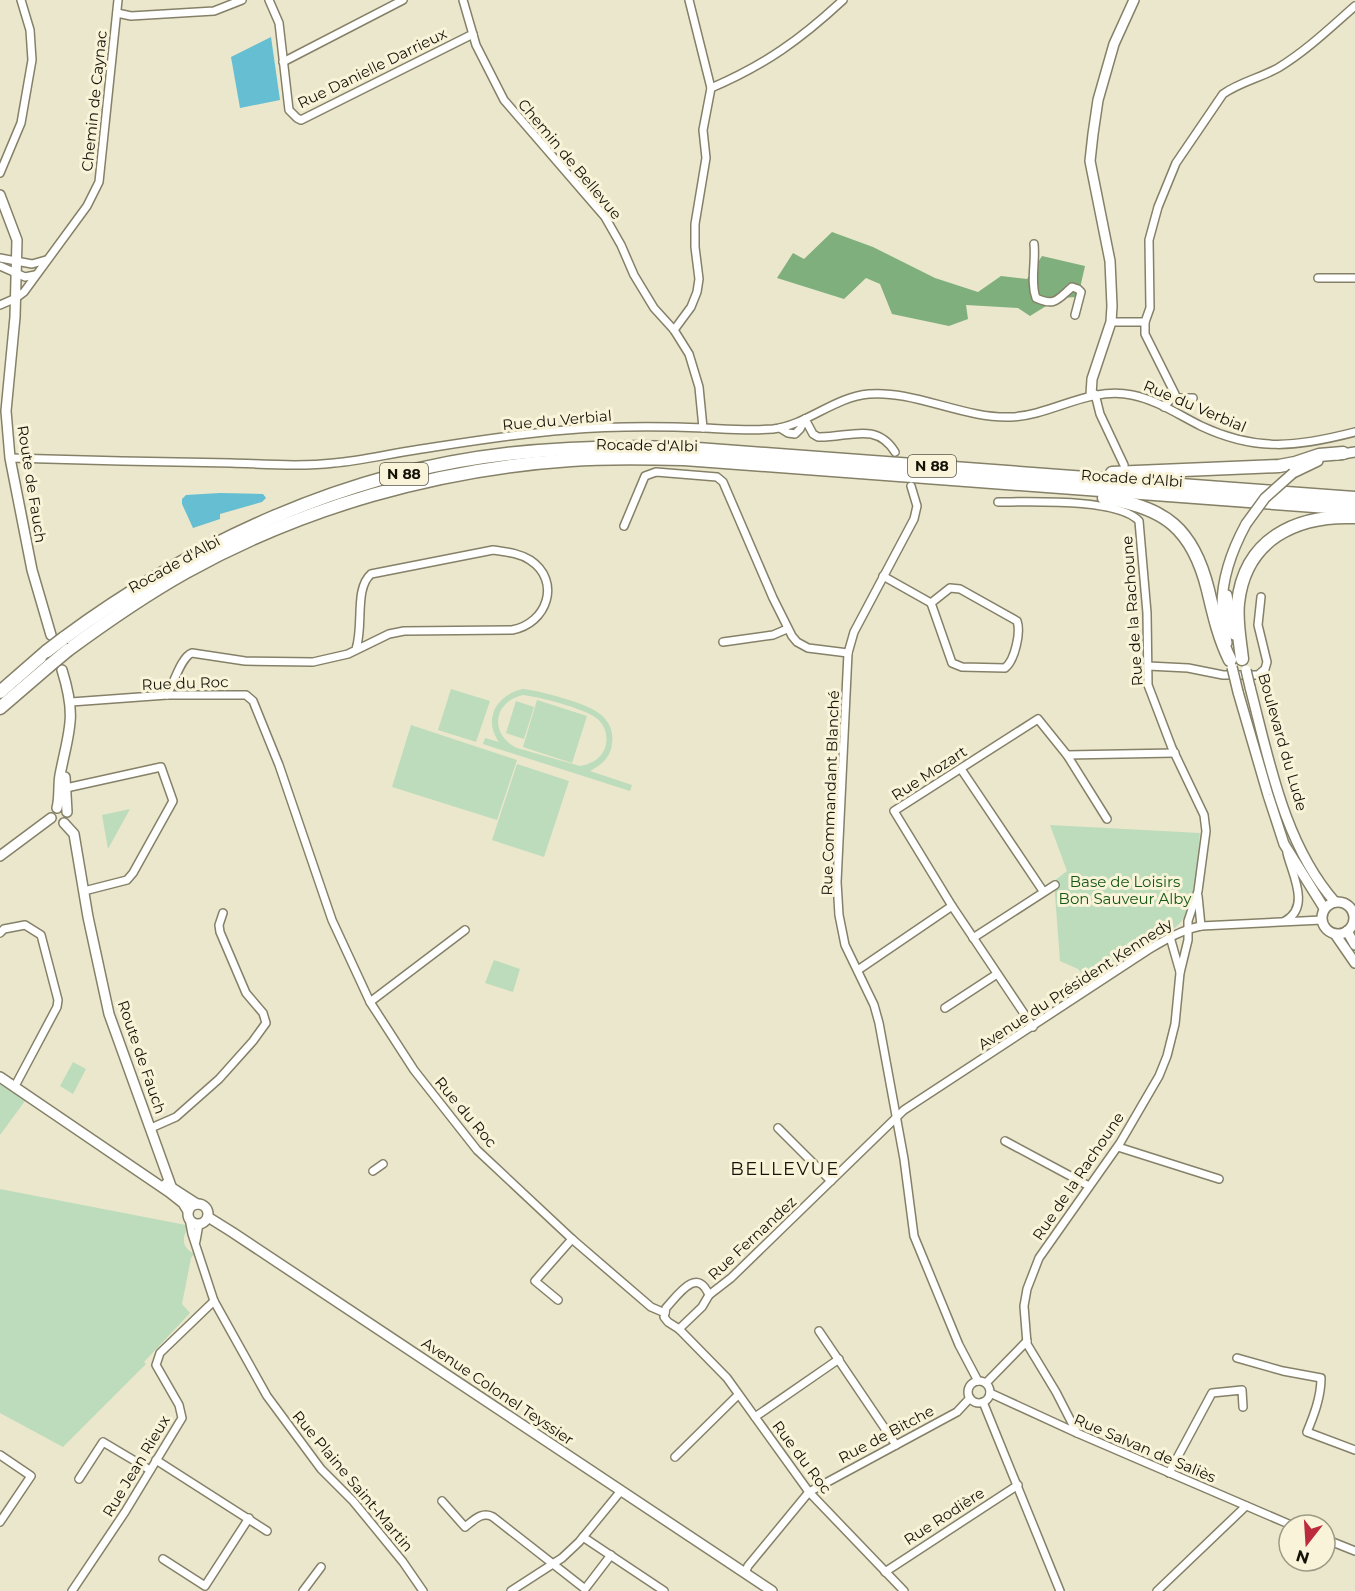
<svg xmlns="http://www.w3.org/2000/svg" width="1355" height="1591" font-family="Montserrat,sans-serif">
<rect width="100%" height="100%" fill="#ebe7cc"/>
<g fill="#bddcbb" fill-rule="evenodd">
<polygon points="451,689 490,701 476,742 438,730"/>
<path d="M523 689C541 691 587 703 600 714 609 721 614 732 612 743 611 758 601 765 590 771L632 785 630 791 483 744 485 738 499 742C482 718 498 694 523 689ZM523 695C540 697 583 708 596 718 605 724 609 737 605 748 601 759 591 764 580 766L517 748C489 734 493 702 523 695Z"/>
<polygon points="537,700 587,716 572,763 523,747"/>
<polygon points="516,701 534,707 524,739 506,733"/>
<polygon points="411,725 517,760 497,820 392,787"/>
<polygon points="517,764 569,781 544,857 492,840"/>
<polygon points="130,809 108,849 102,815"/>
<path d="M1050 825 1200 833C1198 853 1195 900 1186 915 1171 939 1125 961 1100 976L1093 973 1085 977 1078 969 1060 961 1054 881 1067 871Z"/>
<polygon points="494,960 520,969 513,992 485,983"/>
<polygon points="73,1062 86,1069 73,1094 60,1086"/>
<polygon points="0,1084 25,1101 0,1135"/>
<path d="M0 1189 186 1225 187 1228C182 1240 182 1247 194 1254L191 1258 182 1304 190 1313 144 1362 146 1364 63 1447 0 1413Z"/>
</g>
<polygon fill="#7faf7c" points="832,232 873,247 935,278 978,292 1001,276 1027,279 1042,256 1085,266 1078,297 1059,298 1030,316 1018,308 966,305 968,319 949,326 892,314 880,284 866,278 844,299 777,278 793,253 804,259"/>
<g fill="#65bed1">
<polygon points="271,37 280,100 240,108 231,57"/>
<polygon points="220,493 263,494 266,498 262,502 220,514 220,519 193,528 182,504 182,499 186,495"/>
</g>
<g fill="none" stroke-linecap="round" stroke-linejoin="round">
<g stroke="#858168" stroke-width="10">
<g id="street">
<polyline points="269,0 279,23 289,110 297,118 301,120 473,34"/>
<polyline points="463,0 476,45 504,100 605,217 621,245 634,275 654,308 674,330 689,354 699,387 703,428"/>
<polyline points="117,13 131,16 214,11 242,0"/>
<polyline points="283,62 403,0"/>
<path d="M711 88C765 65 801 39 843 0"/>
<polyline points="0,173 21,123 32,60 30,30 21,0"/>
<path d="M1034 244C1036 262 1030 282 1036 298 1055 307 1058 299 1072 287L1078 289 1081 292 1075 315"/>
<polyline points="0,258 32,264 46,260"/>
<polyline points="0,266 25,277 35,275"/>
<polyline points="1318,278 1355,278"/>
<polyline points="0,305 16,298 24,292 87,206 99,182 118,0"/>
<polyline points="1111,322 1145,322"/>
<polyline points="674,330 691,307 697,292 699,279 695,247 695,224 706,158 703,130 711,88 689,0"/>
<polyline points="1095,394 1100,414 1124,465"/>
<polyline points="1173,398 1193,398"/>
<path d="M1164 407 1175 394 1145 334V322L1150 308 1149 240 1158 207 1176 163 1223 94C1240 82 1260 78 1278 68 1306 51 1330 28 1355 6"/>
<path d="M805 419 813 434 818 437C848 438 876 421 895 452"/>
<polyline points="780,428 788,433 795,434 800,429 805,419"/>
<path d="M10 458C84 460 157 462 231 463 265 464 300 467 334 463 359 461 384 455 409 451 461 443 513 434 566 430 611 426 658 426 704 428 727 429 750 431 773 429 807 425 834 397 869 394 914 390 964 419 1011 417 1053 415 1089 386 1132 395 1157 400 1179 415 1201 426 1256 452 1297 447 1355 432"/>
<polyline points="911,486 917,506 914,519 854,632 848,653 837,882 839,915 845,945 874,1005 879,1023 904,1159 914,1236 959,1345 978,1381"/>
<path d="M998 502C1030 502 1118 498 1139 521L1147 613 1148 685 1172 748 1204 815 1206 831 1198 891 1188 921V940L1180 973 1175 1024 1167 1056 1159 1076 1120 1143 1039 1258 1027 1289 1024 1306 1027 1344 1056 1392 1077 1433"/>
<polyline points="624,526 645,476 656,472 717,477 723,482 773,598 792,636 797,642 808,648 848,653"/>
<polyline points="883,576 931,603"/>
<path d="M950 588 960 589 1017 621C1021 632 1015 660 1005 668L962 667 952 663 931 603Z"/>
<polyline points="723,642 773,635 787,629"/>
<polyline points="1148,666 1188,668 1223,675 1258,675 1265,669 1267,662 1258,625 1261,597"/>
<path d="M167 695C174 683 181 657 192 653L245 661 313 662 348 654 389 634 404 631 512 630C547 624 562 581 530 560 519 553 506 552 493 550L371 574C354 589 364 625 356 649"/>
<polyline points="71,702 167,695 246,695 253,701 279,765 332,920 370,1002 414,1070 477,1150 572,1239 651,1307 665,1313 664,1317 668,1322 679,1329 727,1378 809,1492 904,1591"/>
<polyline points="1067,755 1175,753"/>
<polyline points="961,769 1043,891"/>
<polyline points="66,788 161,767 173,801 133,873 127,880 84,891"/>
<polyline points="1198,896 1201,926"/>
<polyline points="1352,910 1355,911"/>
<path d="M1285 921C1311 907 1292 874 1287 853"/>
<polyline points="1353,923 1355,923"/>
<polyline points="0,933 4,929 25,925 41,935 58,1000 57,1007 15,1086"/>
<polyline points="1170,937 1180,972"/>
<polyline points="973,938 1055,885"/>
<polyline points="858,970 952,906"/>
<polyline points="370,1002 465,930"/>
<polyline points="945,1008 997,974"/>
<polyline points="1033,1027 952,906 894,811 1038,719 1067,755 1107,819"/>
<polyline points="151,1128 176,1117 219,1079 253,1041 266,1023 263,1013 246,993 220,932 219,925 223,913"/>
<polyline points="778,1128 831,1181"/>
<polyline points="1005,1141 1089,1186"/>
<polyline points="1118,1147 1219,1179"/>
<polyline points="373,1171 383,1164"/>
<polyline points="189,1218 192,1234 214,1301 267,1396 321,1469 353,1501 403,1562 423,1591"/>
<polyline points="196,1241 199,1224"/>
<polyline points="558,1300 535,1281 572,1239"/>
<path d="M665 1313 666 1308C678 1295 697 1266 709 1295"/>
<path d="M679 1329 702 1307 709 1295 731 1278 904 1110 1148 950C1165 940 1181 930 1201 926L1322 920"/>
<polyline points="819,1331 896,1445"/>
<path d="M1237 1358 1283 1371 1321 1378C1321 1397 1314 1415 1307 1432L1355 1450"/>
<circle cx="979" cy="1392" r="11"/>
<polyline points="986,1383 1027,1341"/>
<polyline points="990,1393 1077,1433 1291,1525"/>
<polyline points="983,1402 1060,1591"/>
<polyline points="755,1417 839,1359"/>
<polyline points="0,1455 31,1476 0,1522"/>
<polyline points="675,1457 738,1395"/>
<polyline points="156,1460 267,1531"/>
<polyline points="1169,1473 1212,1393 1242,1390 1243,1407"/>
<polyline points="79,1479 103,1442 150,1470"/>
<path d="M442 1501 465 1527C474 1520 482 1511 493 1517L585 1589 611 1555"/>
<polyline points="583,1537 664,1591"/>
<polyline points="1325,1539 1355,1551"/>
<polyline points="163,1559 205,1586 249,1518"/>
<polyline points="885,1572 1018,1485"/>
<polyline points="745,1573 748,1566 809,1492 957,1412 970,1398"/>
<polyline points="72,1591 125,1512 182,1418 179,1405 156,1365 160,1353 214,1301"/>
<polyline points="303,1591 321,1567"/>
<polyline points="511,1591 562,1558 579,1542 620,1492"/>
<polyline points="1157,1591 1246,1506"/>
</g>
</g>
<g stroke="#858168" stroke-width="12">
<g id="secondary">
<polyline points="0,195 17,240 15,317 6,411 10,458 32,570 51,635"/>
<polyline points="1091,395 1092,379 1111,322 1112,306 1110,261 1090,161 1093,134 1098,100 1114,44 1134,0"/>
<polyline points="1337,455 1355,452"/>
<polyline points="1293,473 1318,461"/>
<polyline points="1227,595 1234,635"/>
<path d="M1227 643C1225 631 1222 618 1222 606 1222 578 1233 548 1246 524"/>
<path d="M1250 687C1269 760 1284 844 1335 902"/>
<polyline points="1238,692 1268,795 1284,844 1324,908"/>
<polyline points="65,777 67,812"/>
<path d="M57 808C60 797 58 786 60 775 69 729 77 718 62 670"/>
<polyline points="64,823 74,834 88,917 109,1014 171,1186"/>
<polyline points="0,856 51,818"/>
<circle cx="1338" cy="918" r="16"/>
<polyline points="1347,931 1355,945"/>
<polyline points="1335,934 1355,963"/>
<polyline points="0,1077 169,1192 183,1203 188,1211"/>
<polyline points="166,1184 197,1204"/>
<circle cx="198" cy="1214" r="10"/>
<polyline points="208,1217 232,1232 772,1591"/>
</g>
</g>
<g stroke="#858168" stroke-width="15">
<g id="highway">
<polyline points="1112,473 1279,466 1295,463 1319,455 1343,453"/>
<path d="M1104 498C1165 507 1193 529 1208 590 1214 615 1219 638 1230 660"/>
<path d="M64 638C193 543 346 472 507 454 567 447 625 446 684 448L1355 498"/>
<path d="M68 650C106 622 145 595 186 572 303 507 437 469 571 460 608 457 646 458 684 459L1355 509"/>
<path d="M1242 659C1240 640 1236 622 1238 603 1245 539 1296 515 1354 517"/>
<polyline points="0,692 47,651"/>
<polyline points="0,708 50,665"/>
</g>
</g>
<use href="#street" stroke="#fff" stroke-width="7"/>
<use href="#secondary" stroke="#fff" stroke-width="9"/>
<use href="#highway" stroke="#fff" stroke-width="12"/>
<g stroke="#858168" stroke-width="12" stroke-linecap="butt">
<g id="secondary-bridge">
<polyline points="1246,524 1265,498 1293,473"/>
<polyline points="1232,667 1238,692"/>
<polyline points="1246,670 1250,687"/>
</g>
</g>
<g stroke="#858168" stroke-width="15" stroke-linecap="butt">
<g id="highway-bridge">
<polyline points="47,651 64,638"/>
<polyline points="50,665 68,650"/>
</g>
</g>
<use href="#secondary-bridge" stroke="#fff" stroke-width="9"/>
<use href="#highway-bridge" stroke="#fff" stroke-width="12"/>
</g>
<g text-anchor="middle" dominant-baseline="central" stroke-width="6" stroke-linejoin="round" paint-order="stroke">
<g fill="#f9f4d9" stroke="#595647" stroke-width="1.5">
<rect x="908" y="455" width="48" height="22" rx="4.5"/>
<rect x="380" y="463" width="48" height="22" rx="4.5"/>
</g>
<g font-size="14" font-weight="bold" fill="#141209">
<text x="932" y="466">N 88</text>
<text x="404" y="474">N 88</text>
</g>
<g font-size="15" fill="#141209" stroke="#f9f4d9">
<text transform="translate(372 68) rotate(-26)">Rue Danielle Darrieux</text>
<text transform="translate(94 101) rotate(-84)">Chemin de Caynac</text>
<text transform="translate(570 159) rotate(50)">Chemin de Bellevue</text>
<text transform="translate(1195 406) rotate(23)">Rue du Verbial</text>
<text transform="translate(557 420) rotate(-5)">Rue du Verbial</text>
<text transform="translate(647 445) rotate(1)">Rocade d'Albi</text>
<text transform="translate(1132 478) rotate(4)">Rocade d'Albi</text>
<text transform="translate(32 484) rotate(81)">Route de Fauch</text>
<text transform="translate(174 564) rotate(-29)">Rocade d'Albi</text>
<text transform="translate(1132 611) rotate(-94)">Rue de la Rachoune</text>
<text transform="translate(185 683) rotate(-2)">Rue du Roc</text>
<text transform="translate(1283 742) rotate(74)">Boulevard du Lude</text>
<text transform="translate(929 773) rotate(-33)">Rue Mozart</text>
<text transform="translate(830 793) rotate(-88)">Rue Commandant Blanché</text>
<text transform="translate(1075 984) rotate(-33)">Avenue du Président Kennedy</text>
<text transform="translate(142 1057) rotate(71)">Route de Fauch</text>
<text transform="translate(466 1112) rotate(50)">Rue du Roc</text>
<text transform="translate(1078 1176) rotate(-56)">Rue de la Rachoune</text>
<text transform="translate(752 1238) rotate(-43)">Rue Fernandez</text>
<text transform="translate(498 1391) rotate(34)">Avenue Colonel Teyssier</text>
<text transform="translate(886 1434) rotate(-28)">Rue de Bitche</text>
<text transform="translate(1145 1448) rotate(23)">Rue Salvan de Saliès</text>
<text transform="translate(802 1457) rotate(53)">Rue du Roc</text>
<text transform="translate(136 1466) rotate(-59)">Rue Jean Rieux</text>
<text transform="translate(353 1481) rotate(50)">Rue Plaine Saint-Martin</text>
<text transform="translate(944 1516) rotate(-33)">Rue Rodière</text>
</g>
<g font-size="15" fill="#155815" stroke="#f9f4d9">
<text x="1125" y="881">Base de Loisirs<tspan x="1125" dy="17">Bon Sauveur Alby</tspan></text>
</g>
<g font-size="18" letter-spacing="1.5" fill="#141209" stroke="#f9f4d9">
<text x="785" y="1169">BELLEVUE</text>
</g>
</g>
<g transform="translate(1307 1543) rotate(197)"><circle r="28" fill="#f9f4d9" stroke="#9d9a86" stroke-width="1.5"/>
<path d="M0-4.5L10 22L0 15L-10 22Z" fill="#bc2b3c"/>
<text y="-9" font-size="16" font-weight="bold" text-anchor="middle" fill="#141209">N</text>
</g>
</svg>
